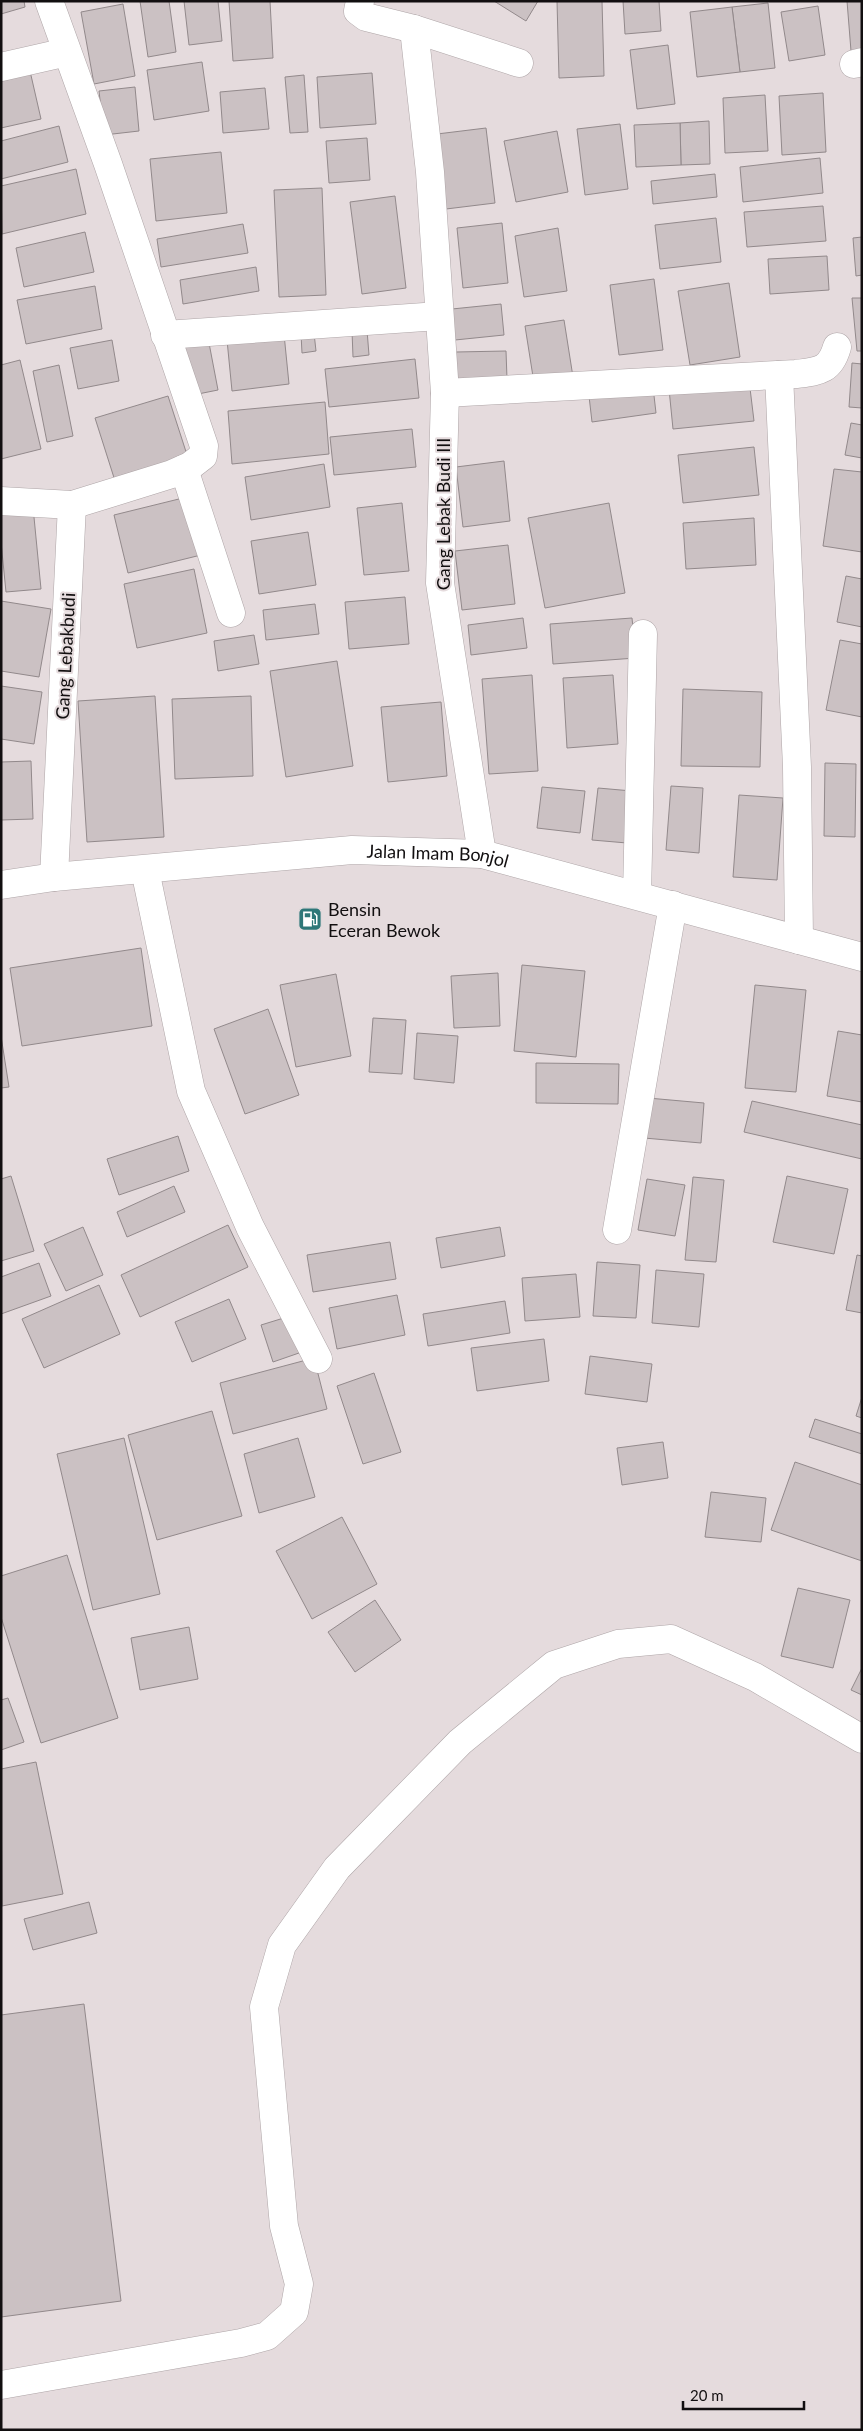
<svg xmlns="http://www.w3.org/2000/svg" width="863" height="2431" font-family="Lato,sans-serif">
<rect width="100%" height="100%" fill="#e5dbdd"/>
<g fill="#cbc1c3" stroke="#92898b">
<polygon points="1,1 24,1 25,7 1,14"/>
<polygon points="140,1 169,1 176,52 148,57"/>
<polygon points="184,1 218,1 222,41 189,45"/>
<polygon points="229,1 270,1 273,58 233,61"/>
<polygon points="494,1 538,1 526,21"/>
<polygon points="557,1 602,1 604,76 559,78"/>
<polygon points="623,1 659,1 661,31 625,34"/>
<polygon points="847,1 862,1 862,50 851,51"/>
<polygon points="768,3 775,68 740,72 732,7"/>
<polygon points="123,4 135,76 94,84 81,12"/>
<polygon points="818,6 825,55 789,61 781,12"/>
<polygon points="732,7 740,72 697,77 690,12"/>
<polygon points="668,45 675,104 637,109 630,50"/>
<polygon points="202,62 209,111 154,120 147,70"/>
<polygon points="30,71 41,119 1,128 1,78"/>
<polygon points="372,73 376,124 320,128 317,77"/>
<polygon points="304,75 308,132 290,133 285,77"/>
<polygon points="135,87 139,131 104,135 99,91"/>
<polygon points="265,88 269,129 223,133 220,92"/>
<polygon points="823,93 826,152 782,155 779,96"/>
<polygon points="765,95 768,151 725,153 723,98"/>
<polygon points="709,121 710,164 681,165 680,123"/>
<polygon points="680,123 681,165 636,167 634,125"/>
<polygon points="620,124 628,189 585,195 577,129"/>
<polygon points="59,126 68,162 1,179 1,141"/>
<polygon points="486,128 495,203 446,209 437,134"/>
<polygon points="557,131 568,192 516,202 504,141"/>
<polygon points="367,138 370,180 329,183 326,141"/>
<polygon points="221,152 227,213 156,221 150,159"/>
<polygon points="820,158 823,193 743,202 740,167"/>
<polygon points="76,169 86,214 2,234 1,186"/>
<polygon points="715,174 717,197 653,204 651,181"/>
<polygon points="322,188 326,295 279,297 274,190"/>
<polygon points="395,196 406,288 362,294 350,202"/>
<polygon points="823,206 826,241 747,247 744,212"/>
<polygon points="716,218 721,262 660,269 655,225"/>
<polygon points="502,223 508,283 463,288 457,228"/>
<polygon points="243,224 248,253 161,267 157,239"/>
<polygon points="558,228 567,291 524,297 515,236"/>
<polygon points="85,232 94,272 24,287 16,248"/>
<polygon points="862,237 862,275 856,276 853,238"/>
<polygon points="827,256 829,290 770,294 768,259"/>
<polygon points="256,267 259,291 183,304 180,280"/>
<polygon points="654,279 663,350 619,355 610,285"/>
<polygon points="729,283 740,357 690,365 678,291"/>
<polygon points="95,286 102,329 26,344 17,300"/>
<polygon points="852,298 862,298 862,351 857,351"/>
<polygon points="501,304 504,335 455,340 452,309"/>
<polygon points="564,320 573,377 534,383 525,326"/>
<polygon points="367,330 369,355 353,357 352,331"/>
<polygon points="314,333 316,351 302,353 301,334"/>
<polygon points="284,334 289,384 232,391 227,340"/>
<polygon points="112,340 119,381 78,389 70,348"/>
<polygon points="209,343 218,390 188,396 178,349"/>
<polygon points="506,351 507,379 457,380 456,352"/>
<polygon points="415,359 419,398 329,407 325,369"/>
<polygon points="20,360 41,449 1,459 1,365"/>
<polygon points="852,363 862,364 862,408 849,407"/>
<polygon points="59,365 73,436 47,442 33,371"/>
<polygon points="749,380 754,421 673,429 669,389"/>
<polygon points="653,387 656,413 592,422 589,396"/>
<polygon points="168,396 189,461 116,484 95,418"/>
<polygon points="325,402 329,454 232,464 228,411"/>
<polygon points="851,423 862,425 862,458 845,455"/>
<polygon points="412,429 416,467 334,475 330,437"/>
<polygon points="754,447 759,495 683,503 678,455"/>
<polygon points="504,461 510,521 463,527 456,467"/>
<polygon points="324,464 330,507 251,520 245,477"/>
<polygon points="834,469 862,472 862,552 823,546"/>
<polygon points="187,497 201,555 128,573 114,515"/>
<polygon points="402,503 409,571 364,575 357,508"/>
<polygon points="609,503 625,593 545,608 528,518"/>
<polygon points="33,507 41,589 6,592 1,542 1,510"/>
<polygon points="754,518 756,565 686,569 683,523"/>
<polygon points="308,532 316,585 259,594 251,541"/>
<polygon points="508,545 515,604 462,610 455,551"/>
<polygon points="194,569 207,633 137,648 124,584"/>
<polygon points="846,576 862,579 862,627 837,622"/>
<polygon points="405,597 409,644 349,649 345,602"/>
<polygon points="1,601 51,609 39,677 1,671"/>
<polygon points="315,604 319,634 266,640 263,610"/>
<polygon points="523,618 527,648 471,655 468,625"/>
<polygon points="632,618 636,658 553,664 550,624"/>
<polygon points="254,635 259,664 218,671 214,641"/>
<polygon points="840,640 862,644 862,717 826,710"/>
<polygon points="337,661 353,766 286,777 270,671"/>
<polygon points="532,675 538,771 489,774 482,679"/>
<polygon points="613,675 618,744 567,748 563,678"/>
<polygon points="1,686 42,692 34,744 1,739"/>
<polygon points="683,689 762,692 760,767 681,766"/>
<polygon points="155,696 164,837 87,842 78,701"/>
<polygon points="251,696 253,776 175,779 172,699"/>
<polygon points="441,702 447,776 388,782 381,707"/>
<polygon points="31,761 33,819 1,820 1,762"/>
<polygon points="825,763 856,764 855,837 824,836"/>
<polygon points="671,786 703,788 699,853 666,850"/>
<polygon points="542,787 585,791 580,833 537,828"/>
<polygon points="598,788 632,791 627,843 592,840"/>
<polygon points="739,795 783,798 777,880 733,877"/>
<polygon points="141,948 152,1026 22,1046 10,968"/>
<polygon points="522,965 585,971 576,1057 514,1051"/>
<polygon points="498,973 500,1026 454,1028 451,976"/>
<polygon points="336,974 351,1056 296,1067 280,985"/>
<polygon points="755,985 806,990 796,1092 745,1088"/>
<polygon points="268,1009 299,1095 245,1114 214,1029"/>
<polygon points="373,1018 406,1020 402,1074 369,1072"/>
<polygon points="838,1031 862,1035 862,1102 827,1096"/>
<polygon points="417,1033 458,1036 454,1083 414,1079"/>
<polygon points="1,1036 9,1087 1,1088"/>
<polygon points="536,1063 619,1064 618,1104 536,1103"/>
<polygon points="648,1098 704,1103 701,1143 644,1138"/>
<polygon points="752,1101 862,1125 862,1159 744,1132"/>
<polygon points="178,1136 189,1171 119,1195 107,1159"/>
<polygon points="11,1176 34,1251 1,1261 1,1179"/>
<polygon points="787,1176 848,1189 834,1254 773,1242"/>
<polygon points="693,1177 724,1180 716,1262 685,1260"/>
<polygon points="647,1179 685,1185 675,1236 638,1230"/>
<polygon points="174,1186 185,1212 127,1237 117,1212"/>
<polygon points="228,1225 248,1267 140,1317 121,1275"/>
<polygon points="83,1227 103,1275 66,1291 44,1244"/>
<polygon points="500,1227 505,1256 441,1268 436,1238"/>
<polygon points="390,1242 396,1279 313,1292 307,1255"/>
<polygon points="857,1255 862,1256 862,1313 846,1310"/>
<polygon points="597,1262 640,1265 636,1318 593,1316"/>
<polygon points="39,1263 51,1296 1,1314 1,1277"/>
<polygon points="656,1270 704,1274 699,1327 652,1323"/>
<polygon points="576,1274 580,1317 525,1321 522,1278"/>
<polygon points="99,1285 120,1334 44,1368 22,1319"/>
<polygon points="397,1295 405,1335 337,1349 329,1308"/>
<polygon points="229,1299 246,1339 192,1362 175,1322"/>
<polygon points="505,1301 510,1333 428,1346 423,1314"/>
<polygon points="287,1317 299,1353 273,1362 261,1325"/>
<polygon points="544,1339 549,1381 477,1391 471,1348"/>
<polygon points="590,1356 652,1364 647,1402 585,1394"/>
<polygon points="314,1358 327,1409 233,1434 220,1383"/>
<polygon points="374,1373 401,1452 363,1464 337,1386"/>
<polygon points="862,1397 862,1418 856,1416"/>
<polygon points="212,1411 242,1516 157,1540 128,1435"/>
<polygon points="815,1419 862,1434 862,1454 809,1437"/>
<polygon points="124,1438 160,1594 93,1610 57,1454"/>
<polygon points="298,1438 315,1497 259,1513 244,1454"/>
<polygon points="663,1442 668,1478 622,1485 617,1448"/>
<polygon points="795,1462 862,1485 862,1561 771,1530"/>
<polygon points="711,1492 766,1498 761,1542 705,1537"/>
<polygon points="342,1517 377,1584 312,1619 276,1551"/>
<polygon points="67,1555 118,1718 41,1743 1,1617 1,1576"/>
<polygon points="798,1588 850,1600 833,1668 781,1656"/>
<polygon points="375,1600 401,1640 355,1672 328,1632"/>
<polygon points="189,1627 198,1679 140,1690 131,1638"/>
<polygon points="862,1668 862,1695 851,1690"/>
<polygon points="8,1698 24,1742 1,1750 1,1700"/>
<polygon points="36,1762 63,1894 2,1906 1,1769"/>
<polygon points="89,1902 97,1933 33,1950 24,1919"/>
<polygon points="84,2004 121,2301 1,2317 1,2015"/>
</g>
<g fill="none" stroke-linecap="round" stroke-linejoin="round">
<g stroke="#aea5a7" stroke-width="29">
<g id="minor">
<polyline points="49,1 108,164 204,446 203,456 190,466 172,474 72,505"/>
<polyline points="360,1 358,11 366,17 414,29 519,63"/>
<polyline points="414,29 430,172 445,393 440,583 482,854"/>
<polyline points="854,64 862,62"/>
<polyline points="1,67 67,52"/>
<polyline points="165,335 439,316"/>
<polyline points="779,375 797,767 799,940"/>
<path d="M445 393 796 374C819 371 830 371 837 347"/>
<polyline points="184,469 231,613"/>
<polyline points="1,501 72,505 54,877"/>
<polyline points="145,870 191,1091 250,1227 318,1359"/>
<polyline points="637,895 643,634"/>
<polyline points="617,1230 673,905"/>
<polyline points="1,2385 241,2343 267,2336 294,2312 299,2284 284,2226 264,2007 282,1945 337,1868 460,1742 554,1665 618,1644 671,1639 755,1677 862,1739"/>
</g>
</g>
<g stroke="#aea5a7" stroke-width="29">
<g id="highway">
<path id="s1" d="M1 885 54 877 352 850 482 854 862 957"/>
</g>
</g>
<use href="#minor" stroke="#fff" stroke-width="28"/>
<use href="#highway" stroke="#fff" stroke-width="28"/>
</g>
<defs>
<g id="fuel-square" transform="scale(1.25)"><rect x="-9" y="-9" width="18" height="18" rx="4" fill="#2e7778" stroke="#e5dbdd"/><path d="M-5.5-6h7V0h2V4h1.3V-2.5L3-4.5l.8-.8L6-3V5H2.5V1h-1V6h-7ZM-4.2-4.7v3.2H.2V-4.7Z" fill="#fff"/></g>
</defs>
<g fill-rule="evenodd">
<use href="#fuel-square" x="310" y="919"/>
</g>
<g text-anchor="middle" dominant-baseline="central" stroke-width="4" stroke-linejoin="round" paint-order="stroke">
<g font-size="18" fill="#120f10" stroke="#e5dbdd">
<text transform="translate(443 514) rotate(-90)">Gang Lebak Budi III</text>
<text transform="translate(65 656) rotate(-87)">Gang Lebakbudi</text>
<text stroke="none"><textPath href="#s1" startOffset="439">Jalan Imam Bonjol</textPath></text>
</g>
<g font-size="18" fill="#120f10" stroke="#e5dbdd" text-anchor="start">
<text x="328" y="909">Bensin<tspan x="328" dy="21">Eceran Bewok</tspan></text>
</g>
</g>
<rect width="863" height="2431" fill="none" stroke="#120f10" stroke-width="5"/>
<path d="M683 2401v8h121v-8" fill="none" stroke="#120f10" stroke-width="2.5"/>
<text x="690" y="2401" font-size="15" fill="#120f10" stroke="#e5dbdd" stroke-width="4" paint-order="stroke">20 m</text>
</svg>
